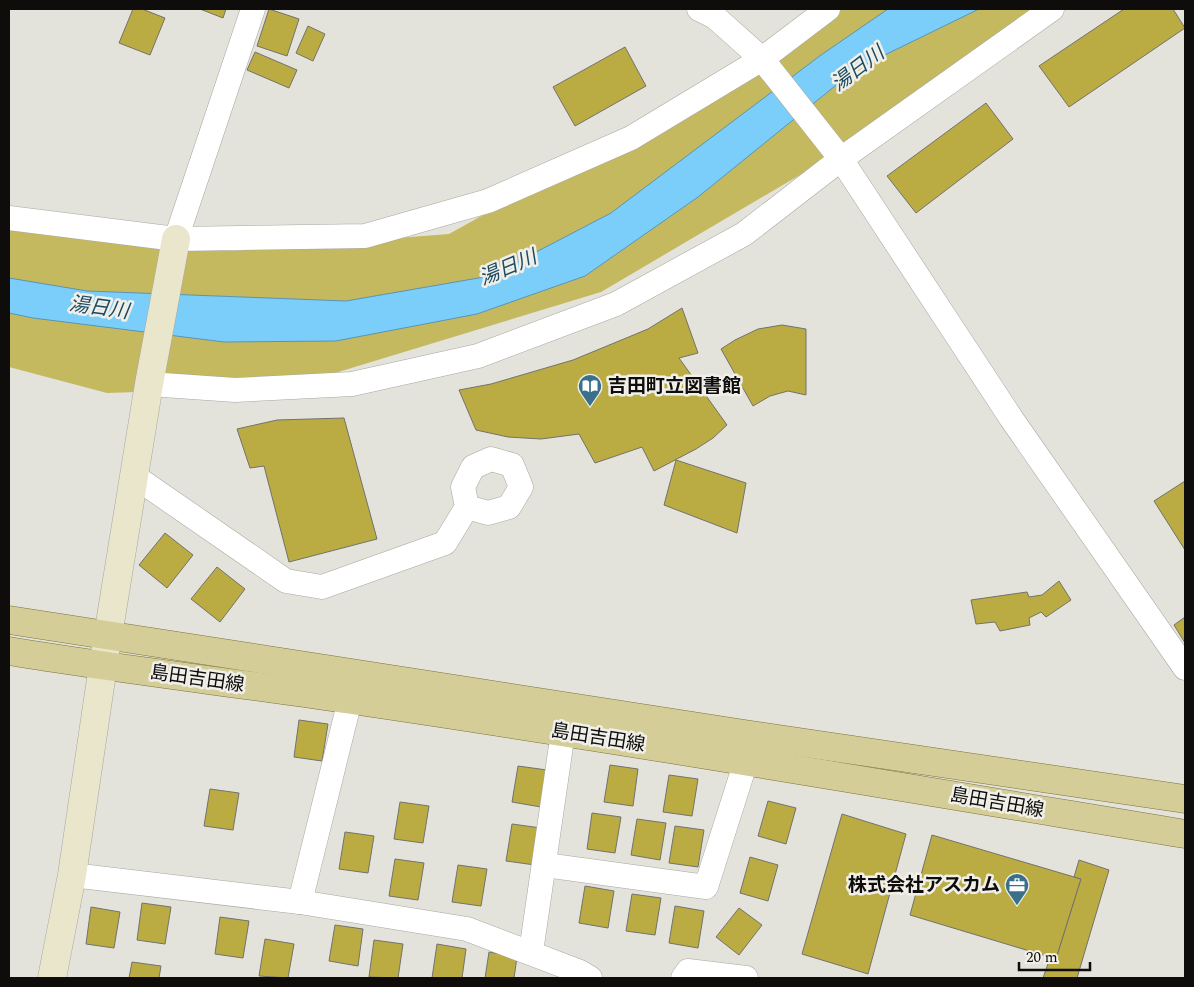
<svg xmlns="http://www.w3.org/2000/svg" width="1194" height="987" font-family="Spectral,'Noto Sans JP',serif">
<rect width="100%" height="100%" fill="#e3e2db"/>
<polygon fill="#c5b95f" points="834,9 1047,9 910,110 601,292 289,387 107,393 9,367 9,226 233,251 449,234 762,59"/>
<polygon fill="#7bcef9" stroke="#5a94b2" points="888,9 979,9 856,69 698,197 585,276 477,314 336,341 224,342 33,318 9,313 9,278 87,291 346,301 490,276 611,213 821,55"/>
<g fill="#baac42" stroke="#73726d">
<polygon points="133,9 142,9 165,18 150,55 119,43"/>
<polygon points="200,9 226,9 223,18"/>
<polygon points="269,9 299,19 287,56 257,46"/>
<polygon points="1124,9 1173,9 1185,28 1069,107 1039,66"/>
<polygon points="308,26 325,34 313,61 296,53"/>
<polygon points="625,47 646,86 575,126 553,87"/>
<polygon points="255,52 297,70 289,88 247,70"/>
<polygon points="986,103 1013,139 916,213 887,176"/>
<polygon points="682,308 698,353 679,358 727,425 713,438 696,449 654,471 642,447 595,463 579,434 541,439 508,437 476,430 459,390 491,384 573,360 648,329"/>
<polygon points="782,325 806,329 806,395 788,391 770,396 753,406 721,349 735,340 758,329"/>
<polygon points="344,418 377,539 289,562 264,466 250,468 237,429 277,420"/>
<polygon points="676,460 746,483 737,533 664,505"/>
<polygon points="1185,481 1185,550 1154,501"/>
<polygon points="165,533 193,555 167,588 139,565"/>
<polygon points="217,567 245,589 220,622 191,599"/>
<polygon points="1059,581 1071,600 1046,617 1041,612 1029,618 1030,625 1000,631 995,622 976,624 971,600 1027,592 1029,597 1042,595"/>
<polygon points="1185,617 1185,643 1174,625"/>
<polygon points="299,720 328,724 322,761 294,757"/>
<polygon points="610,765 638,769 633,806 604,802"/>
<polygon points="518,766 547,770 541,807 512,802"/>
<polygon points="669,775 698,779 692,816 663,812"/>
<polygon points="210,789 239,793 233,830 204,826"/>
<polygon points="768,801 796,808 786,844 758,836"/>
<polygon points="400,802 429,806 423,843 394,839"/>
<polygon points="592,813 621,817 615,853 587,849"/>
<polygon points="842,814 906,834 868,974 802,954"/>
<polygon points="637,819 666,823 660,860 631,855"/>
<polygon points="512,824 541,828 535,865 506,861"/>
<polygon points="675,826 704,830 698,867 669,863"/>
<polygon points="345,832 374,836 368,873 339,869"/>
<polygon points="932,835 1081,879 1056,959 910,915"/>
<polygon points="750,857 778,865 768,901 740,893"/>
<polygon points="395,859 424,863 418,900 389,896"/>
<polygon points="1079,860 1109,870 1077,978 1043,978 1050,958 1056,959 1081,879 1074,877"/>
<polygon points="458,865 487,869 481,906 452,902"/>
<polygon points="585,886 614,891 608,928 579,923"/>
<polygon points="632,894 661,898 655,935 626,931"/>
<polygon points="142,903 171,907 165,944 137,940"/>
<polygon points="675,906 704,911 698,948 669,943"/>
<polygon points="91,907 120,912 114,948 86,944"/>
<polygon points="739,908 762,925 739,955 716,937"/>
<polygon points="220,917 249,921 243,958 215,954"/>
<polygon points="335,925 363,929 358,966 329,961"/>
<polygon points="265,939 294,944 288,978 259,976"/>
<polygon points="374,940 403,944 398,978 369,977"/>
<polygon points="437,944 466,949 462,978 432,978"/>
<polygon points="489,952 517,957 514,978 485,978"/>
<polygon points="132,962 161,966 159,978 129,978"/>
</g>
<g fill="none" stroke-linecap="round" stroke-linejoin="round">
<g stroke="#a8a7a1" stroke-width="25">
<g id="street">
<polyline points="699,9 715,17 762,59 841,159 1011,418 1185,668"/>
<polyline points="9,218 176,239 365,236 488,201 631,138 762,59 828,9"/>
<polyline points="176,239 253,9"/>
<polyline points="149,384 235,390 352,384 478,356 616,304 744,234 841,159 1052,9"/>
<polyline points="134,476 286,581 322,587 445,543 467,507 463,487 473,467 491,459 512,465 521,487 509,507 488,513 467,507"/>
<polyline points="545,865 706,887 746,761"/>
<polyline points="72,875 300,902 467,929 580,972 590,978"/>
<polyline points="300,902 350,700"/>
<polyline points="531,952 563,732"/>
<polyline points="683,978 688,971 746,978"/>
</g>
</g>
<g stroke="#a8a7a1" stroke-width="29">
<polyline id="secondary" points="52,978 72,875 103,666 149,384 176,239"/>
</g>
<g stroke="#7c7438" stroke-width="29">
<g id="primary">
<polyline points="9,620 751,735 1185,799"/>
<path d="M9 651C123 670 238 683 352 700 631 741 908 788 1185 834"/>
</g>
</g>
<use href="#street" stroke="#fff" stroke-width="24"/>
<use href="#secondary" stroke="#e9e6cb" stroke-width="28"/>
<use href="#primary" stroke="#d4cd97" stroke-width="28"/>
</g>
<defs>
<g id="library-pin" transform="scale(1.25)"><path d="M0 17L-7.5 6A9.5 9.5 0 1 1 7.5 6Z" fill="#3a708c" stroke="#f0efe9"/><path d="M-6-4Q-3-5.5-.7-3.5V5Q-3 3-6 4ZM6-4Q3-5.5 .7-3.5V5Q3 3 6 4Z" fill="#fff"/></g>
<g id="office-pin" transform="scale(1.25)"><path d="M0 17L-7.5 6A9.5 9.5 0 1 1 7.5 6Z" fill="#3a708c" stroke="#f0efe9"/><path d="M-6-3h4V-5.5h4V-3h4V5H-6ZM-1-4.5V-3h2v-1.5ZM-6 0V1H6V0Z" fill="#fff"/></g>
</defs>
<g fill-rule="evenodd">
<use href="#library-pin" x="590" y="386"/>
<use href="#office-pin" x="1017" y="885"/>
</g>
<g text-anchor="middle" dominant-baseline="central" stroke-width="5" stroke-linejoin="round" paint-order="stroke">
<g font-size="19" font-weight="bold" fill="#0e0d0b" stroke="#f0efe9" text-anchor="start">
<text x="608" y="386">吉田町立図書館</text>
<text x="1000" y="885" text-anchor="end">株式会社アスカム</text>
</g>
<g font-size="19" fill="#0e0d0b" stroke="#f0efe9">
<text transform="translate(197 679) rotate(8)">島田吉田線</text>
<text transform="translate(598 738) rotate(9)">島田吉田線</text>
<text transform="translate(997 803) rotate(10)">島田吉田線</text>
</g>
<g font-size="20" font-style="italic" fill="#1c4b61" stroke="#f0efe9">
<text transform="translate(858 69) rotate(-37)">湯日川</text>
<text transform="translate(508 268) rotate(-23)">湯日川</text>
<text transform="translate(99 308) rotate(8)">湯日川</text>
</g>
</g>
<rect width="1194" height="987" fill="none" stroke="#0e0d0b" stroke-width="20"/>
<path d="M1019 962v8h71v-8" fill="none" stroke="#0e0d0b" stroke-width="2.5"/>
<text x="1026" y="962" font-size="15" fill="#0e0d0b" stroke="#f0efe9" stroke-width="4" paint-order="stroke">20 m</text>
</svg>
